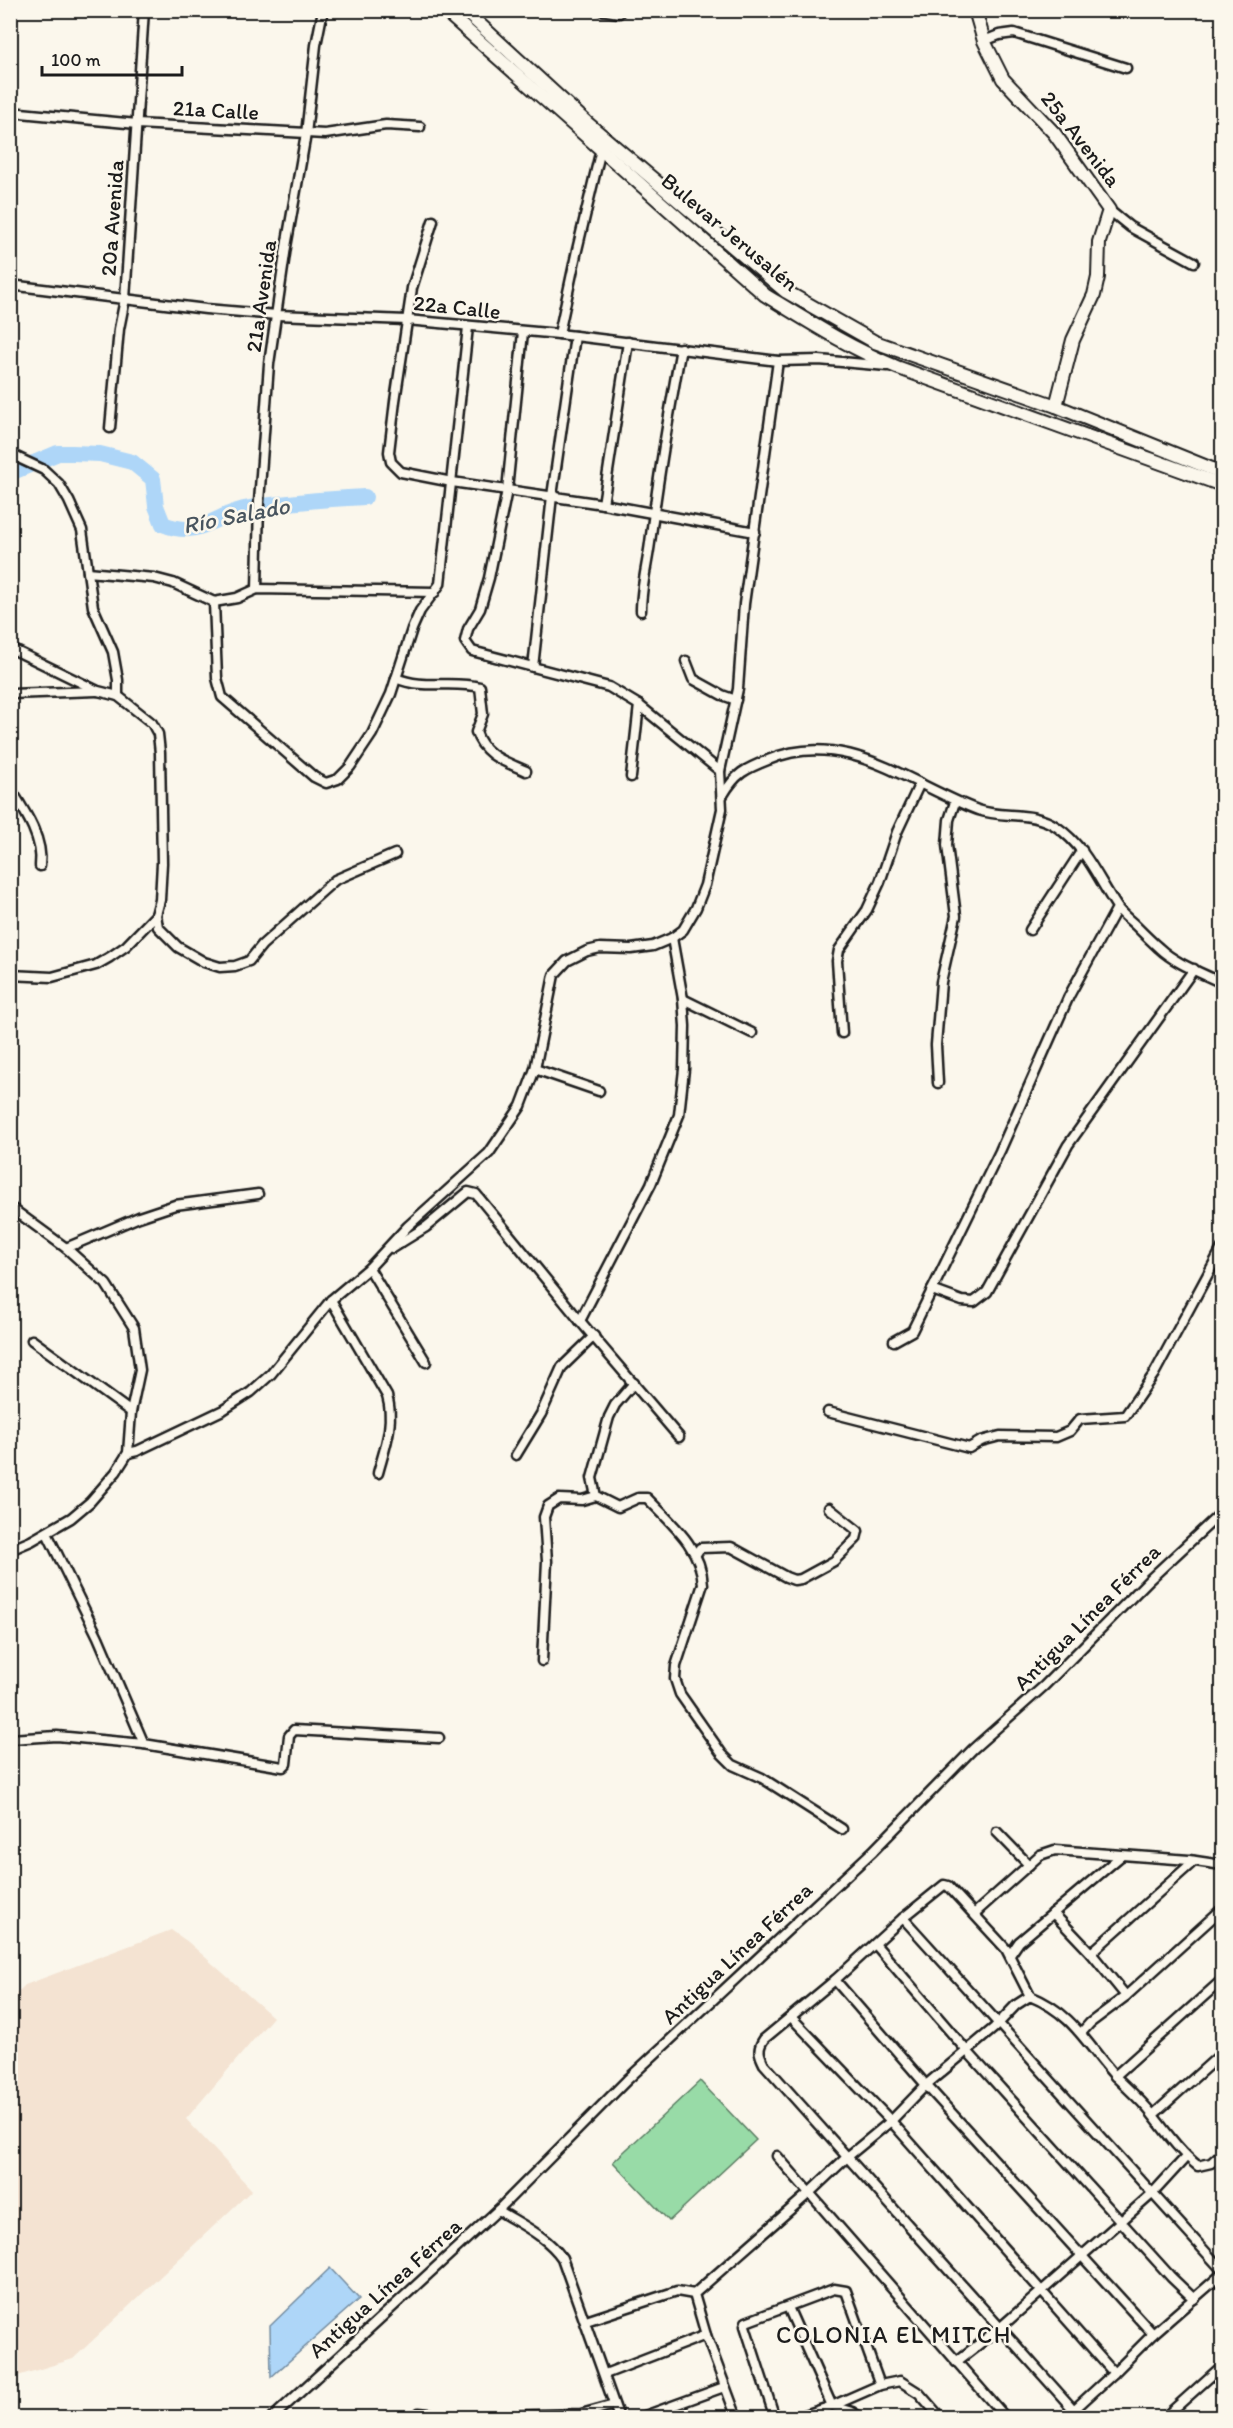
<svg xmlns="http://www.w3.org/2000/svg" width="1233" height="2428" font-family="Itim,sans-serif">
<rect width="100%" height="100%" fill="#fbf7ec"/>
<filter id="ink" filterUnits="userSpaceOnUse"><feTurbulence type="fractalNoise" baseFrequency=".0167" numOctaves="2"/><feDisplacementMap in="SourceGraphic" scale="12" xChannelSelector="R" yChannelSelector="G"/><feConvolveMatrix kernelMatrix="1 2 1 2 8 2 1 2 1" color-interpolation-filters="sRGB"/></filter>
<g filter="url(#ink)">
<polygon fill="#f4e3d2" points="171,1930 188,1942 273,2017 186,2119 252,2190 73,2359 11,2378 11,1999 25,1985"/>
<polygon fill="#98dba7" stroke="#5a7c62" stroke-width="1.5" points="700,2081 756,2140 669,2221 613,2162"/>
<polygon fill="#aed6f8" stroke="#748ca0" stroke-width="1.5" points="330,2268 359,2299 271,2377 270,2326"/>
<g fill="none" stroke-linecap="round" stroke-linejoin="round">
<path stroke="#aed6f8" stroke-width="16" d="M10 473 58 453H72L100 454 132 462 153 479 156 506 163 524C202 540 214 513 250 508 287 502 328 499 365 497"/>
<g stroke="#1c1c1c" stroke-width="13">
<g id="street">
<polyline points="601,10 619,13"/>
<polyline points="984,41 999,35 1014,33 1126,68"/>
<polyline points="10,112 137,124 325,134 386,125 420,127"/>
<polyline points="1109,210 1130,227 1194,262"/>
<polyline points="433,221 412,288 395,401 389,452 391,462 401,472 452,482 603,504 755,532"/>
<polyline points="10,285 206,309 277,315 407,320 559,334 778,361 819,360 887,366"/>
<polyline points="523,332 507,490 489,578 480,609 468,629 465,641 472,651 609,687 639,705 720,771"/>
<polyline points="559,334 577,250 601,149"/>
<polyline points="110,428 119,329 125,299 144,10"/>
<polyline points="10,454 44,470 59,484 69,501 82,530 93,607 113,652 118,680 118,696"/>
<polyline points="603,504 628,342"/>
<polyline points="88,572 154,578 173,583 214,602 237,598 257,589 435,592"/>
<polyline points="257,589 259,502 269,364 286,247 306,134 316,45 323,10"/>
<polyline points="214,602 217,678 222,697 314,777 326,783 338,779 350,767 372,734 391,694 412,629 420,611 440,584 468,327"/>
<path d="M641 611C641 587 647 566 650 543 658 478 669 413 681 348"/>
<polyline points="10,648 98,691 118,696 152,723 158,734 160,753 162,863 160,900 156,915 126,946 110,957 96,965 52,977 10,975"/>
<polyline points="686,661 693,679 722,695 736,700"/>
<polyline points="533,667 552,496 575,336"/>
<path d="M396 678C423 690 452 680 480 687L483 714 476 732C484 756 504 761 526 771"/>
<polyline points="10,694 97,691"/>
<polyline points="631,777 639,705"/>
<path d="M10 788C24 810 44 839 40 866"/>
<path d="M723 795C736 773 745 769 768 760 845 727 910 785 978 810 1004 819 1032 810 1057 827 1086 847 1098 879 1117 907 1121 914 1130 920 1136 926 1143 933 1151 941 1159 948 1176 964 1202 973 1222 983"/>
<polyline points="156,915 158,927 178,947 204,962 220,967 235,966 249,961 262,945 335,880 395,854"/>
<polyline points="1030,930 1082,850"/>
<polyline points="683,999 752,1033"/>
<polyline points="842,1033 837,961 839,950 867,910 880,882 897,832 920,783"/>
<polyline points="535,1069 599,1091"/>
<polyline points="938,1083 936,1045 941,982 956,916 947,845 949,820 955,802"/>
<polyline points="10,1207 66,1248 106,1284 134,1328 140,1370 131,1412 128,1453 116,1472 90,1502 71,1518 31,1541 10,1550"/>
<polyline points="66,1248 139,1217 175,1205 258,1194"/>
<polyline points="392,1248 426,1227 468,1192 476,1194 580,1321 679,1437"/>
<polyline points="369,1268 426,1362"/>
<polyline points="932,1290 962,1301 974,1302 987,1292 1068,1145 1194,969"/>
<path d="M331 1300 387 1396C395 1423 385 1447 378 1473"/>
<polyline points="580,1321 651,1184 679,1115 684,1069 685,1026 683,999 672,938"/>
<polyline points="32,1340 131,1412"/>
<polyline points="894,1341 912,1331 1000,1151 1069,996 1117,908"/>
<path d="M634 1383 615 1405 609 1417 592 1478 596 1496 618 1507 638 1498H647C672 1524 701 1547 703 1584L676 1666 675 1679 680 1694 722 1754 733 1765 762 1778 842 1829"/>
<polyline points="828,1412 969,1448 981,1441 1000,1436 1056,1437 1070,1431 1080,1419 1125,1416 1154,1374 1222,1248"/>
<polyline points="128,1453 137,1451 223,1410 251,1392 271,1374 331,1300 369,1268 408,1226 489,1153 521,1106 535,1069 554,975 567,961 587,951 600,948 631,949 653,946 672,938 683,930 696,908 705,885 722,809 720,771 738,689 744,604 778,361"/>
<polyline points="516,1455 541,1414 562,1367 594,1336"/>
<polyline points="47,1533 98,1637 144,1744"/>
<polyline points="696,1554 700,1548 731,1547 786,1577 794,1580 801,1579 834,1561 856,1539 858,1531 829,1508"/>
<polyline points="542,1661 547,1561 544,1517 548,1506 559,1499 582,1500 596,1496"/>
<polyline points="10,1739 57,1736 144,1744 283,1767 286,1764 289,1736 294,1730 439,1738"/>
<polyline points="997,1832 1029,1865"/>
<polyline points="975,1913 1040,1855 1055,1850 1189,1860 1222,1865"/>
<polyline points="1053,1913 1091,1953 1126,1996"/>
<polyline points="903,1918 1222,2270"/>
<polyline points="875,1944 967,2051 1171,2277 1194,2299"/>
<polyline points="1091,1953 1194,1861"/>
<polyline points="1010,1955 1019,1942 1121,1856"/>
<polyline points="835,1980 926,2085 1153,2334"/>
<path d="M1030 1996 1006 1949 948 1886 944 1885 903 1918 835 1980 764 2039C757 2049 759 2054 764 2064L1073 2409"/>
<polyline points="791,2017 891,2121 1114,2373"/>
<polyline points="1082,2032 1090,2023 1126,1996 1222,1909"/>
<polyline points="1115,2076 1222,1980"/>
<polyline points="1153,2115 1222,2053"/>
<polyline points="777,2156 1006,2418"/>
<path d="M498 2210C520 2224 547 2236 562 2258L619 2418"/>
<polyline points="788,2307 832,2406 852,2412 861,2418"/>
<polyline points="586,2321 677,2291 694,2294"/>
<polyline points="956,2362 1001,2327 1153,2193 1186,2157"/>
<polyline points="605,2374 706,2335"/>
<polyline points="419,2413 457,2417 581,2414 614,2405"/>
<polyline points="272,2418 498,2210 627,2080 873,1851 973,1749 1044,1686 1149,1580 1222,1512"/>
<polyline points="639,2418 724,2387"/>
<path d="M737 2418 706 2335 694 2294 808 2194 846 2158 891 2121 926 2085 994 2028 1016 2005 1030 1996C1074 2014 1086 2044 1116 2077 1128 2089 1141 2100 1152 2114 1166 2132 1180 2152 1198 2166L1211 2163 1222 2153"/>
<polyline points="775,2418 745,2326 746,2322 834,2289 846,2291 880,2385"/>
<polyline points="796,2418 832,2406 880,2385 900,2381 919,2393 941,2418"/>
<polyline points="1065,2418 1114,2373 1153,2334 1222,2274"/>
<polyline points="1164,2418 1222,2366"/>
</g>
</g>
<g stroke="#1c1c1c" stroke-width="16">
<g id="secondary">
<path d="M444 10 765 295C809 322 851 349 899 368L1222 485"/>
<polyline points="464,10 586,122 785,291 875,342 1056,406 1222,473"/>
<polyline points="975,10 984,41 1003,79 1054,133 1109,210 1099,242 1098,277 1094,295 1073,340 1056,406"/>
</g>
</g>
<use href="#street" stroke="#fbf7ec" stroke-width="8"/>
<use href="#secondary" stroke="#fbf7ec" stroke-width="12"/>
</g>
</g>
<g text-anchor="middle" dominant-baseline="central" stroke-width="5" stroke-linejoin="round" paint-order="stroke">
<g font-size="22" fill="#1c1c1c" stroke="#fbf7ec">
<text transform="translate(216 110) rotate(3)">21a Calle</text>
<text transform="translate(1081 139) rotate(52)">25a Avenida</text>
<text transform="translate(112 218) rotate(-86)">20a Avenida</text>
<text transform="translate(730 232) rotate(40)">Bulevar Jerusalén</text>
<text transform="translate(261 296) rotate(-82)">21a Avenida</text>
<text transform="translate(457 307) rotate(6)">22a Calle</text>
<text transform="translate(1087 1617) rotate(-45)">Antigua Línea Férrea</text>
<text transform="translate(737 1953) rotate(-43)">Antigua Línea Férrea</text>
<text transform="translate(385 2288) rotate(-42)">Antigua Línea Férrea</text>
</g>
<g font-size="24" font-style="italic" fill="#48545e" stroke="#fbf7ec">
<text transform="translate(236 515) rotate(-11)">Río Salado</text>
</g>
<g font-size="24" letter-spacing="1.5" fill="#1c1c1c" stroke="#fbf7ec">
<text x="894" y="2334">COLONIA EL MITCH</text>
</g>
</g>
<rect width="1233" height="2428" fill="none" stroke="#fbf7ec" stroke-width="36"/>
<rect x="18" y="18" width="1197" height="2392" fill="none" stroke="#1c1c1c" stroke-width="2" filter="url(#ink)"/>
<path d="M42 66v9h140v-9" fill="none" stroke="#1c1c1c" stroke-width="3"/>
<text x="51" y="66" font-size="18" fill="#1c1c1c" stroke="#fbf7ec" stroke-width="4.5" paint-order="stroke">100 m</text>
</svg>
